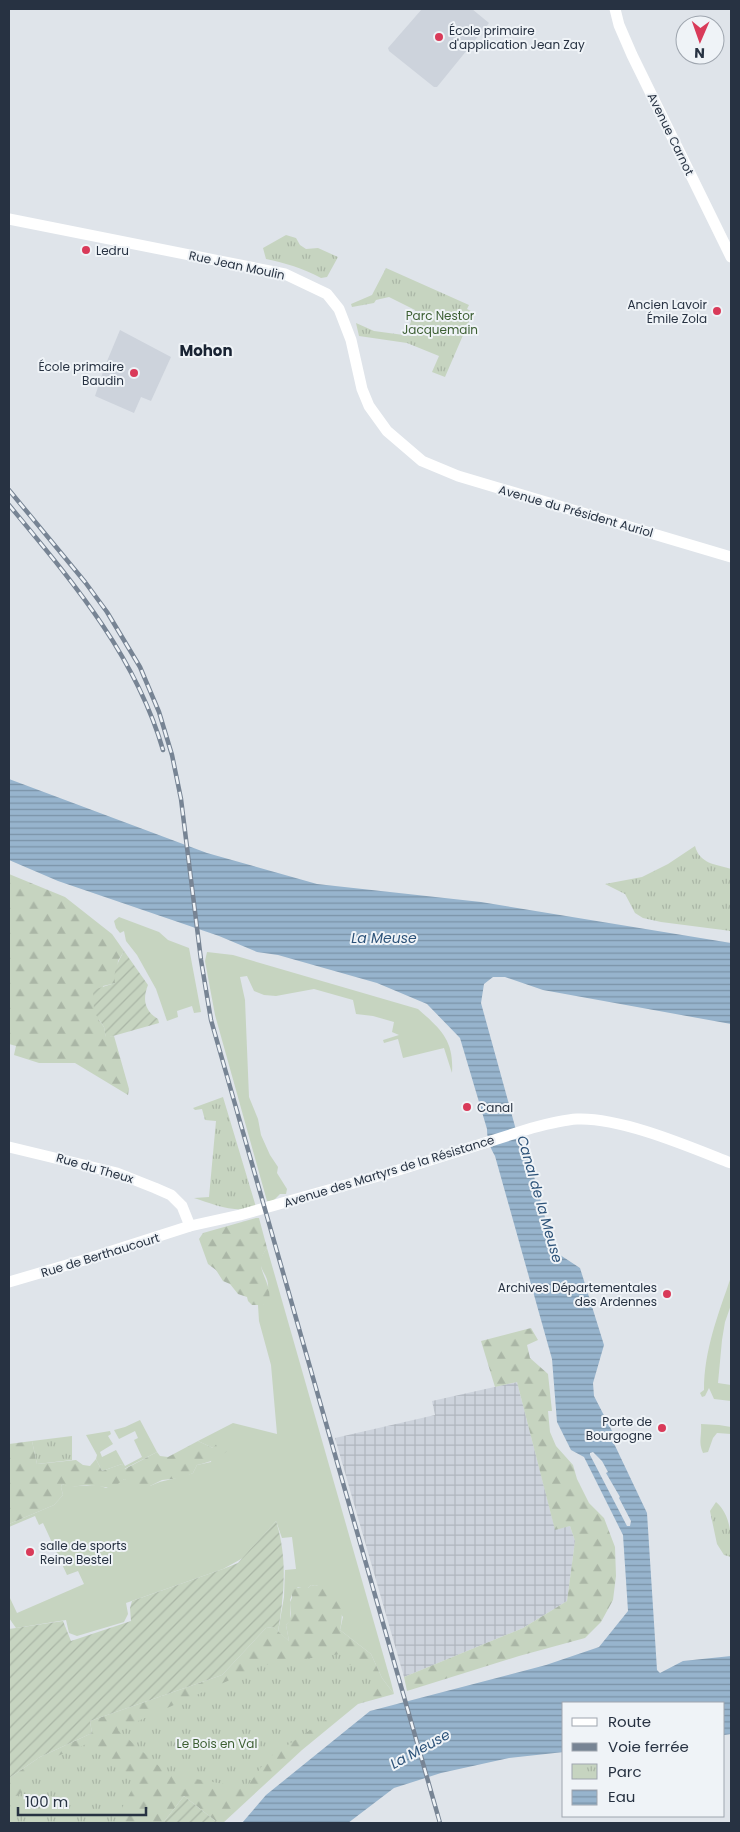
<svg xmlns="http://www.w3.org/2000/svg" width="740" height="1832" font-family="Poppins,sans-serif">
<defs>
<pattern id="industrial-grid" width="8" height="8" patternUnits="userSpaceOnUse" patternTransform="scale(1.25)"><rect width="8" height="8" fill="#cdd3dc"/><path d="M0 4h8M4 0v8" fill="none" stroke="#b0b6be"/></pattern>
<pattern id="forest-firs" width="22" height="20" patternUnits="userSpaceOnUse" patternTransform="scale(1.25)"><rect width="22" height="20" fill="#c6d4c0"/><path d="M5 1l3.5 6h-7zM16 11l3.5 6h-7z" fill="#aab6a6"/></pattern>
<pattern id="park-tufts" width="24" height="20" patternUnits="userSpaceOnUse" patternTransform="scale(1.25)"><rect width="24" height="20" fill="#c6d4c0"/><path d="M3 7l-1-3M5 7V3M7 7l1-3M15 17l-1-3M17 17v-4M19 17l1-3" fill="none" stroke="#aab6a6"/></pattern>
<pattern id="garden-furrows" width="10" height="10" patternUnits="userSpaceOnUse" patternTransform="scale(1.25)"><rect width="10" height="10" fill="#c6d4c0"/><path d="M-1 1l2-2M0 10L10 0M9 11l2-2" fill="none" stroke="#aab6a6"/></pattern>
<pattern id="water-rules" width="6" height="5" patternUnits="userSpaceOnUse" patternTransform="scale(1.25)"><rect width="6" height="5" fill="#97b4cd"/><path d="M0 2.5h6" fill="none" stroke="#7b93a8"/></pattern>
</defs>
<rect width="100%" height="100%" fill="#dfe4ea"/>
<g fill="#cdd3dc">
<polygon points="422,9 472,9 489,23 437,87 434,87 389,51 388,48"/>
<polygon points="120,330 171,357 151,401 141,397 134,413 95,396 105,366"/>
</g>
<polygon fill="url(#industrial-grid)" points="517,1382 555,1529 570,1526 575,1541 567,1601 523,1628 404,1677 335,1438 435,1415 432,1401"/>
<g fill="#c6d4c0">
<polygon points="119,917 159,932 168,940 189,948 201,1012 194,1013 192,1006 177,1011 178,1017 167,1021 156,989 137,955 126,941 124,931 120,933 116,928 114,921"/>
<path d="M207 952 233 955 418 1009C442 1030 454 1041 452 1073L444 1048 403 1058 398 1039 384 1043 383 1040 399 1035 392 1032 394 1022 373 1016 356 1014 353 1000 314 989 276 996 264 995 254 991 247 976 240 977 245 1000 249 1097 258 1119 261 1135 270 1155 278 1167 277 1173 287 1189 286 1194H280L273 1201H267L215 1015 205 961Z"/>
<path d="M267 1248 391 1682 394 1694 382 1678 371 1654 340 1630 343 1617 318 1583V1585L315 1586 311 1585 308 1588 295 1587 290 1600V1621L286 1625 289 1641 278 1632 284 1597 285 1570 296 1569 292 1537 282 1538 276 1521 243 1558 223 1569 126 1603 128 1614 124 1622 77 1636 69 1633 66 1620 16 1628 9 1618V1596L17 1613 84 1584 78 1571 67 1575 43 1523 39 1525 35 1516 9 1527V1524L54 1505 63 1495 61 1487 62 1484C76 1490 92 1481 106 1488L124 1479 150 1486C164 1479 178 1479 193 1473L197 1465 211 1462 213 1448 198 1441 233 1423 277 1434 271 1365 259 1321 258 1305H263C265 1300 267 1294 268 1289 270 1271 251 1269 267 1248Z"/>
<path d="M731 1277V1305L725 1322 722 1340 718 1383 731 1385V1401L714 1399 709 1388 705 1396 702 1397 700 1393 704 1390C704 1350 718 1315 731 1277Z"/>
<polygon points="140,1420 157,1452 124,1469 122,1464 102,1471 96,1459 97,1455 86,1435 110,1431 111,1434 108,1436 113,1444 100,1452 102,1457 116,1450 125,1466 142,1457 134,1440 138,1438 135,1431 119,1439 114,1430 125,1427"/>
<path d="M701 1424 719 1425 731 1427V1434L717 1433 713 1438 708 1452 703 1453C698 1442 702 1436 701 1424Z"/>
</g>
<g fill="url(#forest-firs)">
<polygon points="9,874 65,897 112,934 124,951 118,961 116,983 103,986 99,1020 104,1027 106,1037 114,1036 129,1089 128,1095 75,1063 39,1063 14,1055 16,1046 9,1044"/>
<path d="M256 1218H259L267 1248C251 1270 273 1279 269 1302L263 1305H252L248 1301 247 1297 238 1294 230 1284 223 1281 216 1270 208 1264 199 1239 203 1233Z"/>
<polygon points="531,1328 538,1340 527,1345 530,1358 548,1374 552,1411 548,1411 550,1432 556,1446 573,1465 577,1479 589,1503 604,1518 615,1547 616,1576 613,1600 601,1622 585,1638 519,1656 407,1691 404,1677 523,1628 567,1601 575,1541 570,1526 555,1530 517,1382 495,1387 481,1341"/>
<path d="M32 1441 37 1464 76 1460 83 1465 90 1466 96 1459 102 1471 122 1464 125 1469 157 1452 160 1456 168 1457 198 1441 213 1448 219 1441 227 1444 228 1450C218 1460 209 1462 197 1465L193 1473 182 1478 162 1480 150 1486 140 1487 124 1479 113 1488 87 1485 69 1487 62 1484 61 1487 63 1495 54 1505 9 1524V1444Z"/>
<path d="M318 1582C322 1583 326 1584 330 1586 344 1595 343 1616 340 1630L371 1654 382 1678 394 1694 358 1704 302 1750 223 1823H218L184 1796 163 1823H9V1778L40 1757 92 1733 90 1721 222 1675 266 1628 273 1627 289 1641 286 1625C293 1618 290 1610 290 1602L292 1598V1585L294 1584 298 1588 305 1586 308 1588 311 1585 315 1586 318 1585Z"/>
</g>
<g fill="url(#park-tufts)">
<path d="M286 235 296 238 300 245 306 249 318 248 338 257 327 277 321 278C303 268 285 263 266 259L263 248Z"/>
<polygon points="386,268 469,305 467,309 473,312 445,377 432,372 439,356 407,343 359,336 356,323 374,331 411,336 413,330 409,327 415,310 389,297 376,300 374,303 352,307 351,304 372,295"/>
<path d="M695 846C700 864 715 864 731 869V931L661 922 643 918 635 913 625 894 605 884 642 877 668 864Z"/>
<path d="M223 1097 256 1207C235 1214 213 1204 194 1198L209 1197 216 1121 205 1120 202 1109 195 1110 193 1108Z"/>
<polygon points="72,1436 72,1460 37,1464 32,1441"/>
<path d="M716 1502C732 1516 731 1537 731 1557L724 1555 717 1544 710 1511Z"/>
<polygon points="340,1654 346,1664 366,1667 377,1686 268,1758 246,1788 168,1774 118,1730 263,1665"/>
<polygon points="89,1743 135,1784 114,1823 9,1823 9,1796 11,1798 19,1795 43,1762"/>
</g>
<g fill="url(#garden-furrows)">
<path d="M124 951 148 985C142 1000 145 1011 158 1019L159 1023 106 1038 104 1027 94 1012 93 990 115 983C113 971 118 962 124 951Z"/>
<path d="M276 1521C288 1559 284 1594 278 1632L273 1627 266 1628 222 1675 90 1721 92 1733 40 1757 9 1778V1629L63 1621 71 1641 131 1621 130 1608 132 1601 223 1569 238 1563Z"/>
<polygon points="184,1796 218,1823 163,1823"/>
</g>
<path fill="url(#water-rules)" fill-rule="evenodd" d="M9 779 207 853 317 884 481 902 731 943V1024L543 990 505 977H493L484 984 481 1003 521 1148 531 1165 554 1251 580 1268 604 1345 593 1383 594 1396 612 1431 609 1433 647 1513 657 1670 660 1673 683 1661 731 1656V1734L724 1735V1703H564V1752L509 1758 441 1773 394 1788 348 1823H242L266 1795 370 1711 546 1665 599 1647 628 1611 623 1535 584 1457 571 1450 557 1422 552 1359 495 1156C490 1147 487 1139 487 1129L460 1038 427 1004 377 983 278 955 257 952 219 936 58 881 9 860ZM593 1452 602 1461 608 1472 606 1473 620 1497 619 1498 631 1521 630 1526H627L590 1455V1453Z"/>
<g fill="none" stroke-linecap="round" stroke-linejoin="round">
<g stroke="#fff" stroke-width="11">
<polyline points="615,9 619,25 632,55 731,257"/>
<polyline points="9,219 285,274 327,294 339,309 351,340 362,389 369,406 387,431 422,461 458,476 731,557"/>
<polyline points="9,1147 117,1173 155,1188 171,1195 182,1206 190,1226"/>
<path d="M9 1282 84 1260 190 1226 240 1215 389 1173 532 1128C547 1124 562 1120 577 1119 621 1117 690 1147 731 1163"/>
</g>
<g stroke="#778494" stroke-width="4.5">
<g id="rail">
<polyline points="9,490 85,582 107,612 140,667 159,712 172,755 181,799 201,960 211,1020 440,1823"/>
<path d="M9 505C71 580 135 654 163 750"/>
</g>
</g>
<use href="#rail" stroke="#eff3f7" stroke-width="2.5" stroke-dasharray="8" stroke-linecap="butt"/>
</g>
<g fill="#d93a59" stroke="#eff3f7" stroke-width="2">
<circle cx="439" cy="37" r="5"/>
<circle cx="86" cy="250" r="5"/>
<circle cx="717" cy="311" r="5"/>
<circle cx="134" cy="373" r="5"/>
<circle cx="467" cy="1107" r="5"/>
<circle cx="667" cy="1294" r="5"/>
<circle cx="662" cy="1428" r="5"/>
<circle cx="30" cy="1552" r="5"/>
</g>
<g text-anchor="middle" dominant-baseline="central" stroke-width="4" stroke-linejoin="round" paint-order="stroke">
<g font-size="12" fill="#273242" stroke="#eff3f7" text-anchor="start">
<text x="449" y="30">École primaire<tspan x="449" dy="14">d'application Jean Zay</tspan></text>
<text x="96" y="250">Ledru</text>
<text x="707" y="304" text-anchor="end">Ancien Lavoir<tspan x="707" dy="14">Émile Zola</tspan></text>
<text x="124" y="366" text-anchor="end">École primaire<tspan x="124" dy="14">Baudin</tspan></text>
<text x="477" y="1107">Canal</text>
<text x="657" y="1287" text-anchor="end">Archives Départementales<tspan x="657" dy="14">des Ardennes</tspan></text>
<text x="652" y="1421" text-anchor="end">Porte de<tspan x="652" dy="14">Bourgogne</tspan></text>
<text x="40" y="1545">salle de sports<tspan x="40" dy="14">Reine Bestel</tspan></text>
</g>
<g font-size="12" fill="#273242" stroke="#eff3f7">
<text transform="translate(671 134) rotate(64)">Avenue Carnot</text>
<text transform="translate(237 265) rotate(12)">Rue Jean Moulin</text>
<text transform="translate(576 511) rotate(16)">Avenue du Président Auriol</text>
<text transform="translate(95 1168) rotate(16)">Rue du Theux</text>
<text transform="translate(389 1171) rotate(-17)">Avenue des Martyrs de la Résistance</text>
<text transform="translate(100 1255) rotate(-17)">Rue de Berthaucourt</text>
</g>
<g font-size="12" fill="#3d5f33" stroke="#eff3f7">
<text x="440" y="315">Parc Nestor<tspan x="440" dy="14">Jacquemain</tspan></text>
<text x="217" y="1743">Le Bois en Val</text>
</g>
<g font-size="14" font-style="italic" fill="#2d5379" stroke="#eff3f7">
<text x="384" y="938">La Meuse</text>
<text transform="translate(540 1199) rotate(74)">Canal de la Meuse</text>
<text transform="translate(420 1749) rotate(-29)">La Meuse</text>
</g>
<g font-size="15" font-weight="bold" fill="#192333" stroke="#eff3f7">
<text x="206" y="350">Mohon</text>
</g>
</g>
<rect width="740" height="1832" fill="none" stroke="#273242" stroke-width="20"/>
<rect x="562" y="1702" width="162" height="115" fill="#eff3f7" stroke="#9fa6af"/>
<rect x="572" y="1718" width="25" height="8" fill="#ffffff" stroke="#9fa6af"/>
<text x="608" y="1727" font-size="15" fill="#273242">Route</text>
<rect x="572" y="1743" width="25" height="8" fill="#778494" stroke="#9fa6af"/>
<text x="608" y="1752" font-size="15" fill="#273242">Voie ferrée</text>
<rect x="572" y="1764" width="25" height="15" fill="url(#park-tufts)" stroke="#9fa6af"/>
<text x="608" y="1777" font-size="15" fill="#273242">Parc</text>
<rect x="572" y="1790" width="25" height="15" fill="url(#water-rules)" stroke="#9fa6af"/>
<text x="608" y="1802" font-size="15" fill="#273242">Eau</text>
<g transform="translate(700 40) rotate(182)"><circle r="24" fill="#eff3f7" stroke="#9fa6af"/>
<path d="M0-4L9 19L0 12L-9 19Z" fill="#d93a59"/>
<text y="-8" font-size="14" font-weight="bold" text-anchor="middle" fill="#273242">N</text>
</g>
<path d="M18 1807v8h128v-8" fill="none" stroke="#273242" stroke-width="2.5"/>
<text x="25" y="1807" font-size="15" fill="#273242" stroke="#eff3f7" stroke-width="4" paint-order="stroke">100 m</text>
</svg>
